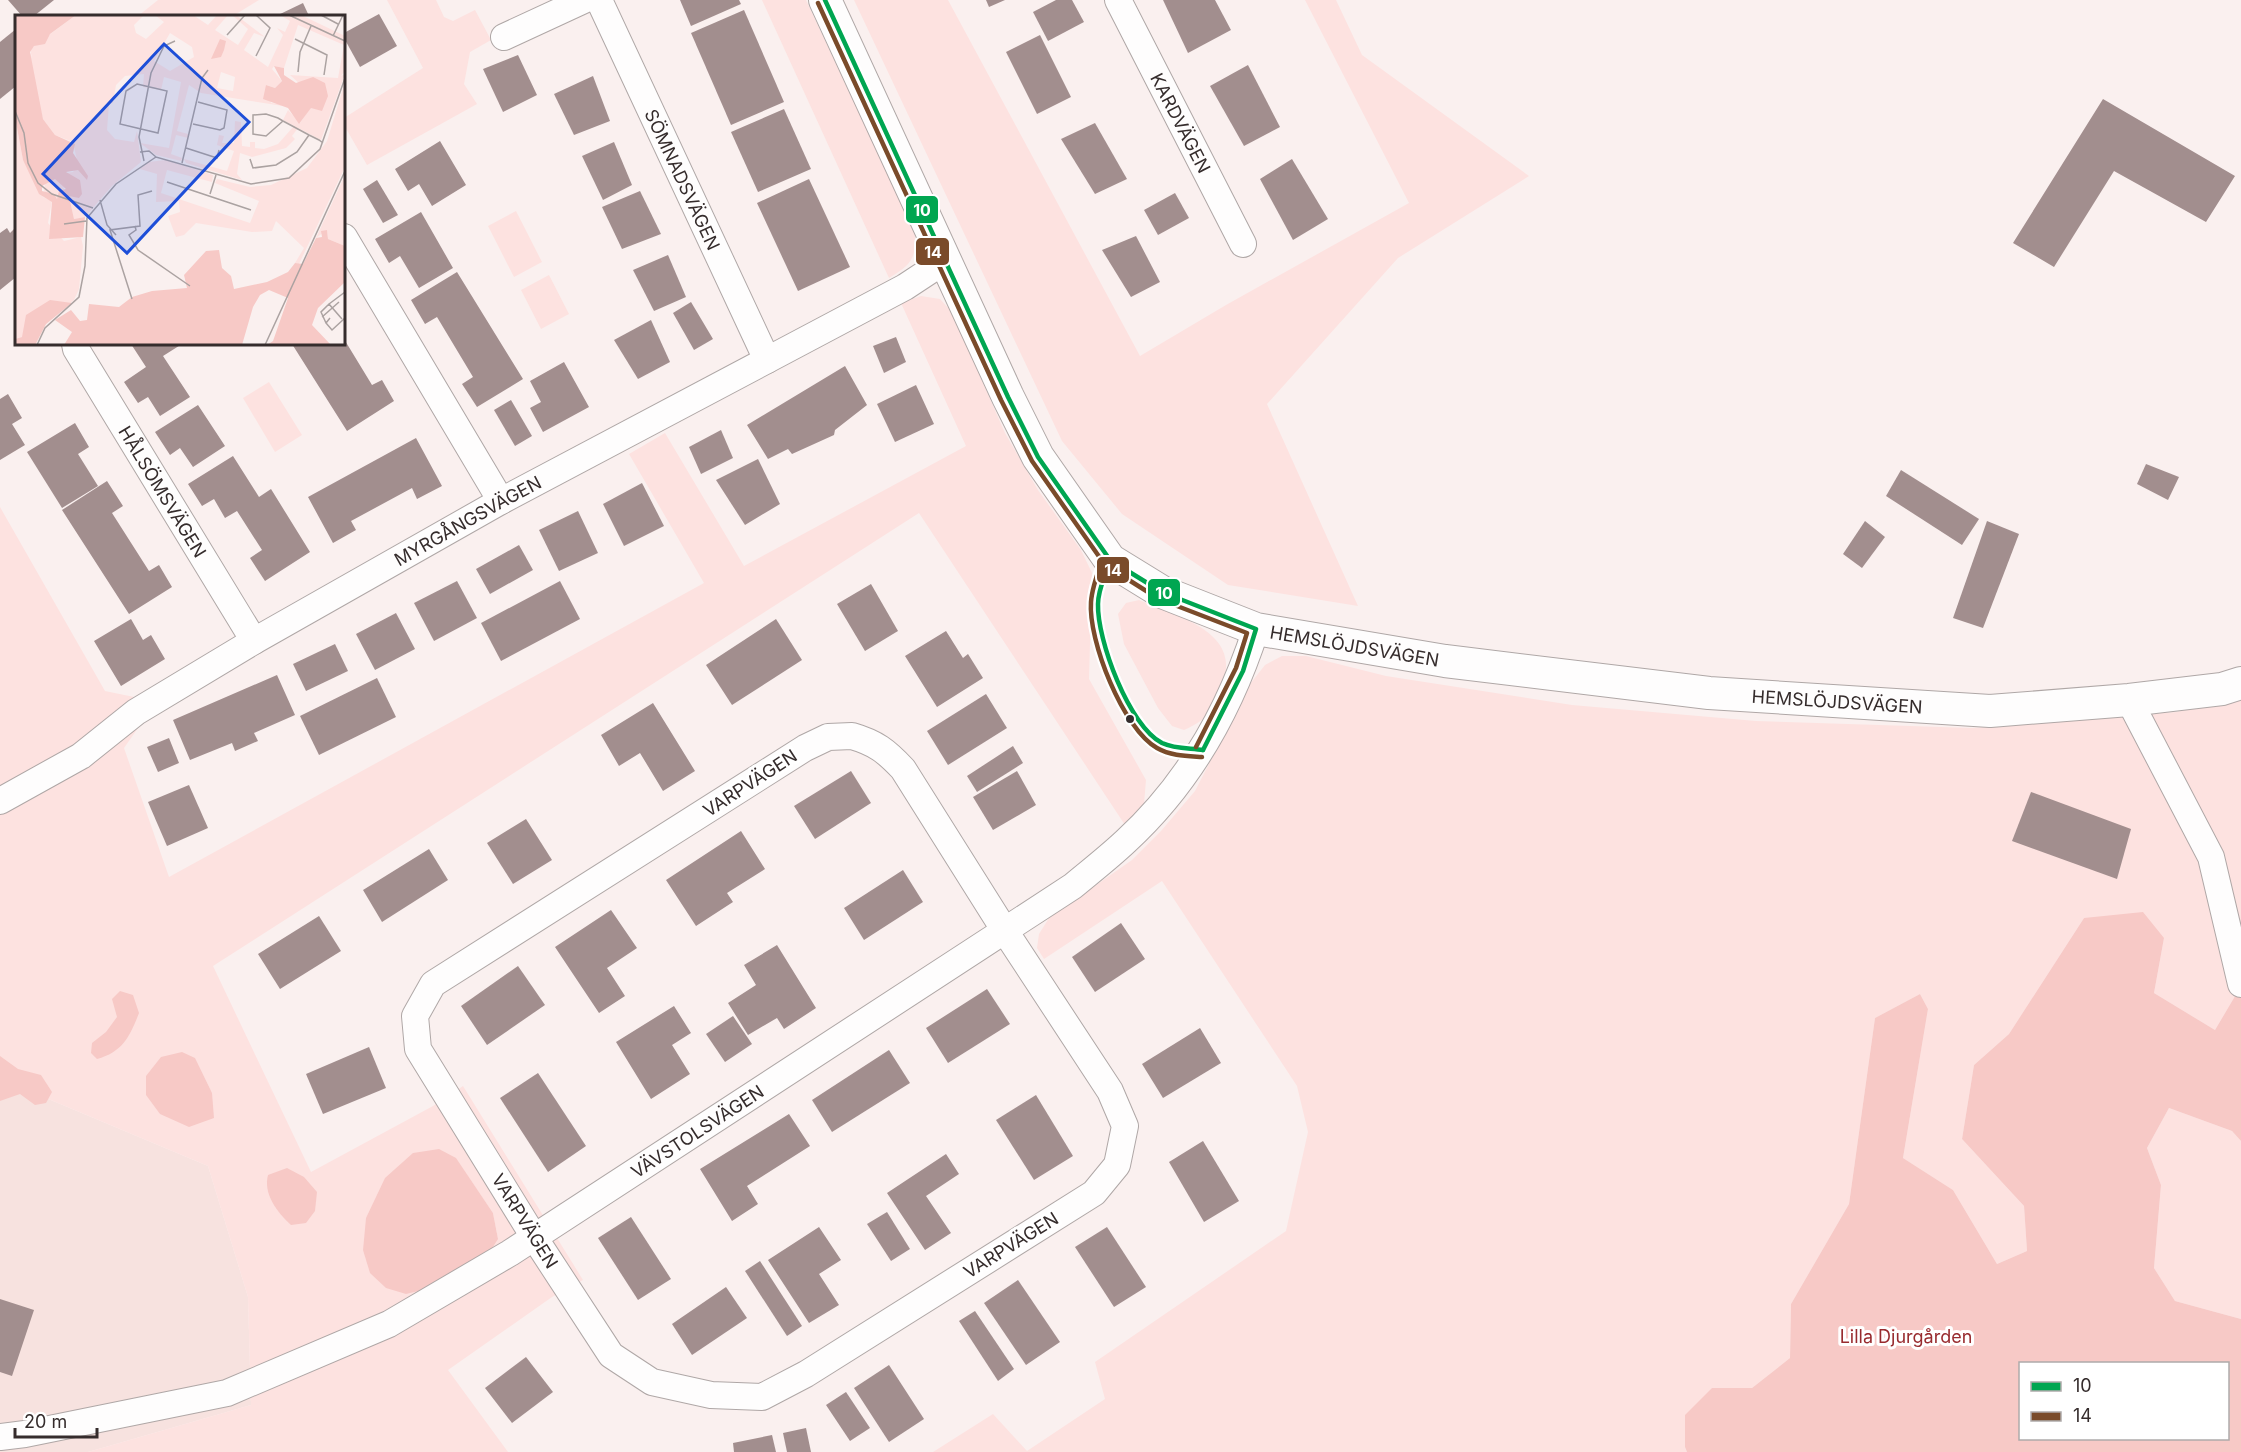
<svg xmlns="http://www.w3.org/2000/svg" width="2241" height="1452" font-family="Inter,sans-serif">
<rect width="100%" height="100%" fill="#faf0ef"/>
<polygon fill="#f7e2df" points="0,1085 15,1085 208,1166 248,1297 251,1405 88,1452 0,1452"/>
<g fill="#fde2e0" fill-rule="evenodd">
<polygon points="158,0 259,0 233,16 138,16"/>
<polygon points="387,0 436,0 444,17 453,21 475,10 491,40 470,52 464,84 477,104 367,165 344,125 344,118 423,68"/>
<path d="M762 0H806L915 232C916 259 912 264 889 278Z"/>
<polygon points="854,0 948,0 1140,356 1226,305 1409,203 1305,0 1336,0 1362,55 1529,176 1398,258 1267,404 1358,606 1228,585 1122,514 1062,441"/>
<polygon points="516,211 542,262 514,277 488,226"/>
<polygon points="549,275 569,314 541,329 521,290"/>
<path d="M921 296 940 299 952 312 1005 433 1038 490 1081 550 1092 573 1089 679 1146 780 1144 804 1125 825 919 513 213 966 311 1172 433 1106 463 1086 583 1280 552 1297 448 1370 508 1452H88L251 1405 248 1297 208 1166 15 1085H0V507L105 691 139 698 138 728 124 748 169 877 704 583 629 454 665 433 744 566 966 446 901 303ZM456 1159 493 1213 498 1239Z"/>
<polygon points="269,382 302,435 275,452 243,398"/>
<path d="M1139 600C1181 618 1247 633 1220 691 1210 713 1207 720 1184 730L1172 726 1158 708 1124 644 1118 614 1126 603Z"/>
<polygon points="1282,656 1306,656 1386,676 1572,705 1756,721 1972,728 2176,712 2241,697 2241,986 2215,1030 2154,993 2164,938 2084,918 2009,1034 1974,1065 1962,1139 2024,1206 2027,1251 1997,1264 1953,1190 1903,1158 1928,1009 1920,994 1875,1018 1849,1204 1791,1304 1790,1358 1752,1388 1685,1447 1687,1452 933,1452 993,1414 1027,1451 1105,1399 1095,1362 1286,1231 1308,1132 1297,1086 1162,881 1044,959 1037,948 1039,934 1049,918 1132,860 1161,831 1195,791 1250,684 1265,665"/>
<polygon points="2169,1108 2232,1131 2241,1141 2241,1319 2175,1301 2154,1268 2161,1185 2147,1148"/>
</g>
<g fill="#f7c9c6" fill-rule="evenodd">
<path d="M2143 912 2164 938 2154 993 2215 1030 2241 986V1141L2232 1131 2169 1108 2147 1148 2161 1185 2154 1268 2175 1301 2241 1319V1452H1687L1685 1447V1415L1712 1388H1752L1790 1358 1791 1304 1849 1204 1875 1018 1920 994 1928 1009 1903 1158 1953 1190 1997 1264 2027 1251 2024 1206 1962 1139 1974 1065 2009 1034 2084 918ZM2020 1364H2228V1438H2020Z"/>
<path d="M120 991 133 995 139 1013C130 1036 123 1052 97 1059L91 1053 92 1043 106 1032 117 1017 112 999Z"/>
<polygon points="182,1052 195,1058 212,1093 214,1118 189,1127 160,1114 146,1095 146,1076 161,1057"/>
<polygon points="0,1056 18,1069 41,1075 52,1092 46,1103 35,1105 20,1094 0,1101"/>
<polygon points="439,1149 456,1158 493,1213 498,1239 484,1261 439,1286 406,1294 386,1288 370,1273 363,1250 366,1218 385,1178 413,1153"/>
<path d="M287 1168 304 1177 317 1192 315 1211 306 1223 291 1225C277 1212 263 1194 268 1175Z"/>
</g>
<g fill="#a28e8e">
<polygon points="8,0 54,0 34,16 22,16"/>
<polygon points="680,0 739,0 741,4 691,26"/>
<polygon points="986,0 1005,0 989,7"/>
<polygon points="1056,0 1072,0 1084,22 1048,41 1033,12"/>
<polygon points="1163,0 1215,0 1231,30 1188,53"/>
<polygon points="303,3 309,16 276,16"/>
<polygon points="744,10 784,102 731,125 691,33"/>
<polygon points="379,14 397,46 360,67 344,38 344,33"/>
<polygon points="16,29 16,86 0,99 0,42"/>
<polygon points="1040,35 1071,97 1037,114 1006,52"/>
<polygon points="518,55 537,95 503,112 483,69"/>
<polygon points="1248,65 1280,127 1244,146 1210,86"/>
<polygon points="593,76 610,121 574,135 554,94"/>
<polygon points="2103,99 2235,176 2206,222 2114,171 2054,267 2013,243"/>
<polygon points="784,109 811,169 758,192 731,132"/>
<polygon points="1095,123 1127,179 1095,194 1061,139"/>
<polygon points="440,141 466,185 432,206 419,184 408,191 395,169"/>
<polygon points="614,142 632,185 603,200 582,156"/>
<polygon points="1292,159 1328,219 1293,240 1260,179"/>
<polygon points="809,179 850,267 798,291 757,203"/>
<polygon points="377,180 398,215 383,223 363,189"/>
<polygon points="640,191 661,234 622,249 602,207"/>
<polygon points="1175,193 1189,218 1158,235 1144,210"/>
<polygon points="421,212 453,268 419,288 400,256 389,263 375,239"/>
<polygon points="16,227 16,277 0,290 0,233 7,228 10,233"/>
<polygon points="1136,236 1160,282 1131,297 1102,250"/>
<polygon points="668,255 686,297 654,311 633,270"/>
<polygon points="457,272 523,379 477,407 462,384 473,377 437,317 425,324 411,300"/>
<polygon points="691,302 713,339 694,350 673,313"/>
<polygon points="651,320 670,362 638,379 614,340"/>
<polygon points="896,337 906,362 884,373 873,346"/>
<polygon points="344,339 372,385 382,380 394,401 347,431 292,344 344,344"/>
<polygon points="131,344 182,344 163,356 190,397 160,416 148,397 138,403 124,382 146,367"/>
<polygon points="564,362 589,407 543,432 530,408 541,402 530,381"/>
<polygon points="845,366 867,405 835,430 834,435 792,454 788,449 768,459 747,425"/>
<polygon points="916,385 934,424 895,442 877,404"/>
<polygon points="8,394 22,418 12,424 25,445 0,460 0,399"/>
<polygon points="511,400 532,436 515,446 494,410"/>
<polygon points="198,405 225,446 193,467 180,448 170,455 155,432"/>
<polygon points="75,423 89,447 78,454 98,486 62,508 27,452"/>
<polygon points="721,430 733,458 701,474 689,447"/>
<polygon points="416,438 442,486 417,499 412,488 351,521 356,530 333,543 308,497"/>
<polygon points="233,456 259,497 271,489 310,552 265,581 250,558 262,550 237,511 225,518 214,499 202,506 188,484"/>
<polygon points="758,459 780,504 745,525 716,480"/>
<polygon points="2146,464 2179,477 2168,500 2137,484"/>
<polygon points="1901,470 1979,519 1962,545 1886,496"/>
<polygon points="107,481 123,506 112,513 149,571 159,565 172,587 129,614 62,510"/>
<polygon points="642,483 664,526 624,546 603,504"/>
<polygon points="578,511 598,553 559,571 539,530"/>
<polygon points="1865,521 1885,537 1862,568 1843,554"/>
<polygon points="1987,521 2019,534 1983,628 1953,618"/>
<polygon points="519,545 533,570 490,594 476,569"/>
<polygon points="457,581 477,618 434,641 414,603"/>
<polygon points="560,581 580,619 501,661 481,623"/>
<polygon points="871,584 898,631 865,651 837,604"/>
<polygon points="396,613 415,649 375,670 356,634"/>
<polygon points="131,619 143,640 151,635 165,659 121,686 94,641"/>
<polygon points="776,619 802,660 732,705 706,665"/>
<polygon points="946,631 963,658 968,654 983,678 937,707 905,656"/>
<polygon points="335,644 348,671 306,691 293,664"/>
<polygon points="277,675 295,715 254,733 258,741 235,751 232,743 190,760 173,720"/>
<polygon points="377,678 396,717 319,755 300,716"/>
<polygon points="986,694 1007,728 948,765 927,731"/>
<polygon points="653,703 695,771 663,791 640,753 619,766 601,735"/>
<polygon points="169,738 179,763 158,772 147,747"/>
<polygon points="1013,746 1023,763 977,792 967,776"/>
<polygon points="851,771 871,803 815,839 794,806"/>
<polygon points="1017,771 1036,805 993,830 973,797"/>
<polygon points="189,785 208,828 167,846 148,802"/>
<polygon points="2031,792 2131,829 2117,879 2012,841"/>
<polygon points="526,819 552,860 513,884 487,843"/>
<polygon points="741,831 765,869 727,893 733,902 696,926 666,880"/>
<polygon points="429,849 448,880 382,922 363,890"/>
<polygon points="903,870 923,902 864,940 844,908"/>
<polygon points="611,910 637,948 607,968 625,996 599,1013 555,947"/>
<polygon points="319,916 341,951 280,989 258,954"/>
<polygon points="1121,923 1145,959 1095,992 1072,957"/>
<polygon points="777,945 816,1008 784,1029 777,1018 748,1035 728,1003 756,985 744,965"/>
<polygon points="518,966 545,1005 487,1045 461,1006"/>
<polygon points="987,989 1010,1024 948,1063 926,1028"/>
<polygon points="674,1006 691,1033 672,1045 690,1074 651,1099 616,1042"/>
<polygon points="733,1016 752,1044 725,1062 706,1034"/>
<polygon points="1200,1028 1221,1063 1163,1098 1142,1064"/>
<polygon points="369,1047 386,1088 323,1114 306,1074"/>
<polygon points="889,1050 910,1083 832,1132 812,1100"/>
<polygon points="538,1073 586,1146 548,1172 500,1098"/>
<polygon points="1036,1095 1073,1156 1034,1180 996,1120"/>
<polygon points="789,1114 810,1146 747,1186 758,1204 732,1221 700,1169"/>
<polygon points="1203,1141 1239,1201 1204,1222 1169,1162"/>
<polygon points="946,1154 959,1174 926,1196 951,1233 925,1250 887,1193"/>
<polygon points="887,1212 910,1249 891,1261 867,1224"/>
<polygon points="631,1217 671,1279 638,1300 598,1238"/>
<polygon points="819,1227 841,1260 819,1274 839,1305 809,1323 768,1260"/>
<polygon points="1107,1227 1146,1287 1114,1307 1075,1247"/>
<polygon points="760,1261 802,1326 787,1336 745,1271"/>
<polygon points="1018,1280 1060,1342 1026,1365 984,1303"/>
<polygon points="726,1287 747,1318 692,1355 672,1324"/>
<polygon points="0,1299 34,1310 12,1376 0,1372"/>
<polygon points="975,1311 1014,1369 998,1381 959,1321"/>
<polygon points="526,1357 553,1392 512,1423 485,1388"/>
<polygon points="889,1365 924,1419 889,1442 854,1388"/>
<polygon points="846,1392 870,1428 850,1441 826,1405"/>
<polygon points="806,1428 811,1452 787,1452 783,1433"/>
<polygon points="772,1435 776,1452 734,1452 733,1443"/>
</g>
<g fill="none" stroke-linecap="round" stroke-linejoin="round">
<g stroke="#afa7a6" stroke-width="28">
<g id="minor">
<path id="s1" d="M599 0 767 360"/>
<path id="s2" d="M1118 0 1243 244"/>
<polyline points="504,37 584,0"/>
<polyline points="344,237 501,501"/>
<path id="s3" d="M75 344 76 349 254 641"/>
<polyline points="2129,700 2211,857 2241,984"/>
<path d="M852 736C876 743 886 751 903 769L1005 931 1110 1091 1125 1126 1117 1165 1094 1193 806 1374 762 1397 711 1395 652 1382 611 1355 534 1237 418 1049 415 1016 433 984 805 748 828 737Z"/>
<path id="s4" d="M0 801 81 756 136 712 254 641 501 501 905 287 946 260"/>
<path id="s5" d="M0 1437 25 1434 227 1393 389 1324 510 1253 1073 886C1091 871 1109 857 1126 841 1189 783 1230 710 1256 629"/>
</g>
</g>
<g stroke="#afa7a6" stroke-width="34">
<g id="tertiary">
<path id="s6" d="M825 0 1008 397 1038 457 1110 560 1162 592 1256 629 1445 661 1709 693 1990 711 2129 700 2222 689 2241 683"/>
</g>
</g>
<use href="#minor" stroke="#fefdfd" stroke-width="26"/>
<use href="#tertiary" stroke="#fefdfd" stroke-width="32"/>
<g stroke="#fff" stroke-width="9">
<g id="bus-1">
<polyline points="825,0 1008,397 1038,457 1110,560 1162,592 1256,629 1243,671 1203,750"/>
<path d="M1110 560C1106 574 1098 589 1098 604 1097 640 1129 726 1162 743 1175 749 1190 748 1203 750"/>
</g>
</g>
<g stroke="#fff" stroke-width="9">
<g id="bus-2">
<polyline points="818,3 1001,400 1032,461 1105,565 1159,599 1247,633 1236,668 1196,747"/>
<path d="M1103 558C1098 572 1092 587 1091 602 1088 640 1123 729 1157 748 1171 756 1187 756 1202 757"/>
</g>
</g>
<use href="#bus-1" stroke="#00a651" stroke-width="4.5"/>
<use href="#bus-2" stroke="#7a4b2a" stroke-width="4.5"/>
</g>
<circle fill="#352c2c" stroke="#fff" stroke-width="2" cx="1130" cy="719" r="5"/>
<g text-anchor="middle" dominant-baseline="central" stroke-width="6" stroke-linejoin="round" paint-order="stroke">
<g font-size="18" fill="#352c2c" stroke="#fff">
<text stroke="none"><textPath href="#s2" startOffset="138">KARDVÄGEN</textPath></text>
<text stroke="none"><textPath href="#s1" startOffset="198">SÖMNADSVÄGEN</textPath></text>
<text stroke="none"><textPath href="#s3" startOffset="172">HÅLSÖMSVÄGEN</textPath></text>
<text stroke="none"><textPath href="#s4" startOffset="546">MYRGÅNGSVÄGEN</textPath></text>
<text stroke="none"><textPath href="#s6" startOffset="892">HEMSLÖJDSVÄGEN</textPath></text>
<text stroke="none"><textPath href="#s6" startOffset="1378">HEMSLÖJDSVÄGEN</textPath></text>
<text transform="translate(750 783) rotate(-33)">VARPVÄGEN</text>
<text stroke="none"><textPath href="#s5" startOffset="771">VÄVSTOLSVÄGEN</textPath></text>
<text transform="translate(525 1221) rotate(58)">VARPVÄGEN</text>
<text transform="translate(1011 1245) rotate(-32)">VARPVÄGEN</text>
</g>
<g font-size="18" fill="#982b2f" stroke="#fff">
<text x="1906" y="1336">Lilla Djurgården</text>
</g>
</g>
<g transform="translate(15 15)">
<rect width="330" height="330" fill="#faf0ef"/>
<path d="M0 0 17 43 15 34 61 0H129L119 10 121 18 131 24 149 7 140 0H178L193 10 202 0H213L200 15 223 30 233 14 217 0H221L250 22 239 18 229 35 253 52 268 20 262 13 270 17 275 6 265 0H286L330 21V56L326 61 330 59 306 125 283 113 277 121 280 124 271 133 237 142 225 138 222 159 227 165 171 148 169 144 212 156 219 136 202 130 204 120 209 121 207 128H219L220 106 226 107 227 131 235 132V127H240V133L249 134 263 129 279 111 268 105 273 95 285 108 296 92 298 62 285 69 275 60 323 63 329 30 283 10 269 53 259 51 257 54 267 66 260 73 251 70 256 88 263 89 268 91 186 78 174 70 162 116 173 119V123L161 120 156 139 167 143 166 146 141 140 125 128 154 133 166 67 149 62 146 75 128 72 129 59 110 61 101 70 98 88 94 89 92 115 100 124 119 127 122 116 126 147 97 171 70 202 59 204 54 181 59 179 65 165 51 158 58 157 63 150 58 127 40 120 28 104ZM155 18 177 32 179 42 155 56 139 46ZM206 57 220 62 218 76 202 73ZM330 67V152L284 249 280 248 289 233 261 206 257 216 237 217 181 208 169 220 161 222 153 201 165 197 164 186 141 187 142 159 125 154 133 147 151 145 198 160 197 167 152 155 146 178 235 208 244 186 200 168 202 164 235 172 256 170 292 153 312 126ZM0 102 8 145 28 182 37 186 33 208 49 226 66 222 68 231 64 274 59 285 31 309 21 329 7 322 0 324ZM330 160V231L313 224 312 215 301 223ZM29 174a10 10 0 1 1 20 0a10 10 0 1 1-20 0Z" fill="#fde2e0" fill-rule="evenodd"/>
<path d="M0 0H61L35 19 30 29 19 31 15 37 28 104 40 120 60 129 58 138 73 161 72 165 63 155 51 157 65 165 67 179 64 183 54 181 59 204 70 202 68 222 34 224 37 187 24 179 8 145 0 102ZM40 164 51 174 44 176 42 184 39 179 27 176V171ZM205 24 211 26 209 35 206 42 196 44ZM259 51 269 53V60L281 68 298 62 310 68 313 81 307 96 296 93 284 109 273 93 248 84 251 70 260 73 267 66ZM312 215 313 224 330 231V267L303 293 297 310 316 330H252L258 326 273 283 254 275 245 280 238 292 227 330H49L57 317 40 305 56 295 65 306 72 305 74 289 104 292 117 282 137 276 172 273 169 260 191 236 204 235 207 253 216 261 219 274 252 267 273 257 280 248 288 249 301 223 307 222 306 216ZM35 285 57 288 31 309 20 330H0V324L7 322 11 300Z" fill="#f7c9c6" fill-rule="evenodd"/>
<path fill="none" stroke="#aba2a1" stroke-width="1.5" d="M241 0 255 13 241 41M274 0 330 26M306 0 323 9M212 20 230 0M318 21 328 0M280 24 312 40 309 60M283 57 285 37 296 11M122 69 152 76 143 118 105 109 111 76ZM0 96 9 118 13 148 23 168 37 179 78 193M268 106 251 121 238 119V100L251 99 263 103 268 106 294 120 304 125 308 128M178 109 205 115 209 113 212 95 183 87M171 133 202 143 204 135M125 137 134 136 141 142M235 144 238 153 261 150 282 137 294 120M129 146 124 122 136 58 149 31 160 26M167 148 187 63 193 55M152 167 236 195M195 179 201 160M85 185 92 210 101 220M49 209 71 206M120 211 121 215 114 220 123 235 175 271M117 284 95 215 125 211 123 180 137 176M307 302 324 287M315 303 311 308 317 315 330 303M327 304 314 289 330 277M311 308 306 297 314 289M22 330 30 313 64 282 70 251 72 203 101 169 141 142 236 169 274 163 305 134 330 63M250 330 330 156"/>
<path fill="#1d4ed8" fill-opacity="0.15" stroke="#1d4ed8" stroke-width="3" d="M149 29 234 107 112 238 28 159Z"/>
<rect width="330" height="330" fill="none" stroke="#352c2c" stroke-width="3"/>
</g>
<g stroke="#fff" stroke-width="2">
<rect x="905" y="195" width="34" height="29" rx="6" fill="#00a651"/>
<rect x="915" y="237" width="35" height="29" rx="6" fill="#7a4b2a"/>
<rect x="1096" y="556" width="34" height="28" rx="6" fill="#7a4b2a"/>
<rect x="1147" y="578" width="34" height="29" rx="6" fill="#00a651"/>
</g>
<g font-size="16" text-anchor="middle" font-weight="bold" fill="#fff">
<text x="922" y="216">10</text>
<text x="933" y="258">14</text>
<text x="1113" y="576">14</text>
<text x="1164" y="599">10</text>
</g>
<rect x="2019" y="1362" width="210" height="78" fill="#ffffff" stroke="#aeabab" stroke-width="1.5"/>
<rect x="2031" y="1382" width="30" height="9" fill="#00a651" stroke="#aeabab" stroke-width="1.5"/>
<text x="2073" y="1392" font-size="18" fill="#352c2c">10</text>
<rect x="2031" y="1412" width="30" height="9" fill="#7a4b2a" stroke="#aeabab" stroke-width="1.5"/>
<text x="2073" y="1422" font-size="18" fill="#352c2c">14</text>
<path d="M15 1428v9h82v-9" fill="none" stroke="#352c2c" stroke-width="3"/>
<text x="24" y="1428" font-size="18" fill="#352c2c" stroke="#ffffff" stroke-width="4.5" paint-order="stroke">20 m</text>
</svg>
